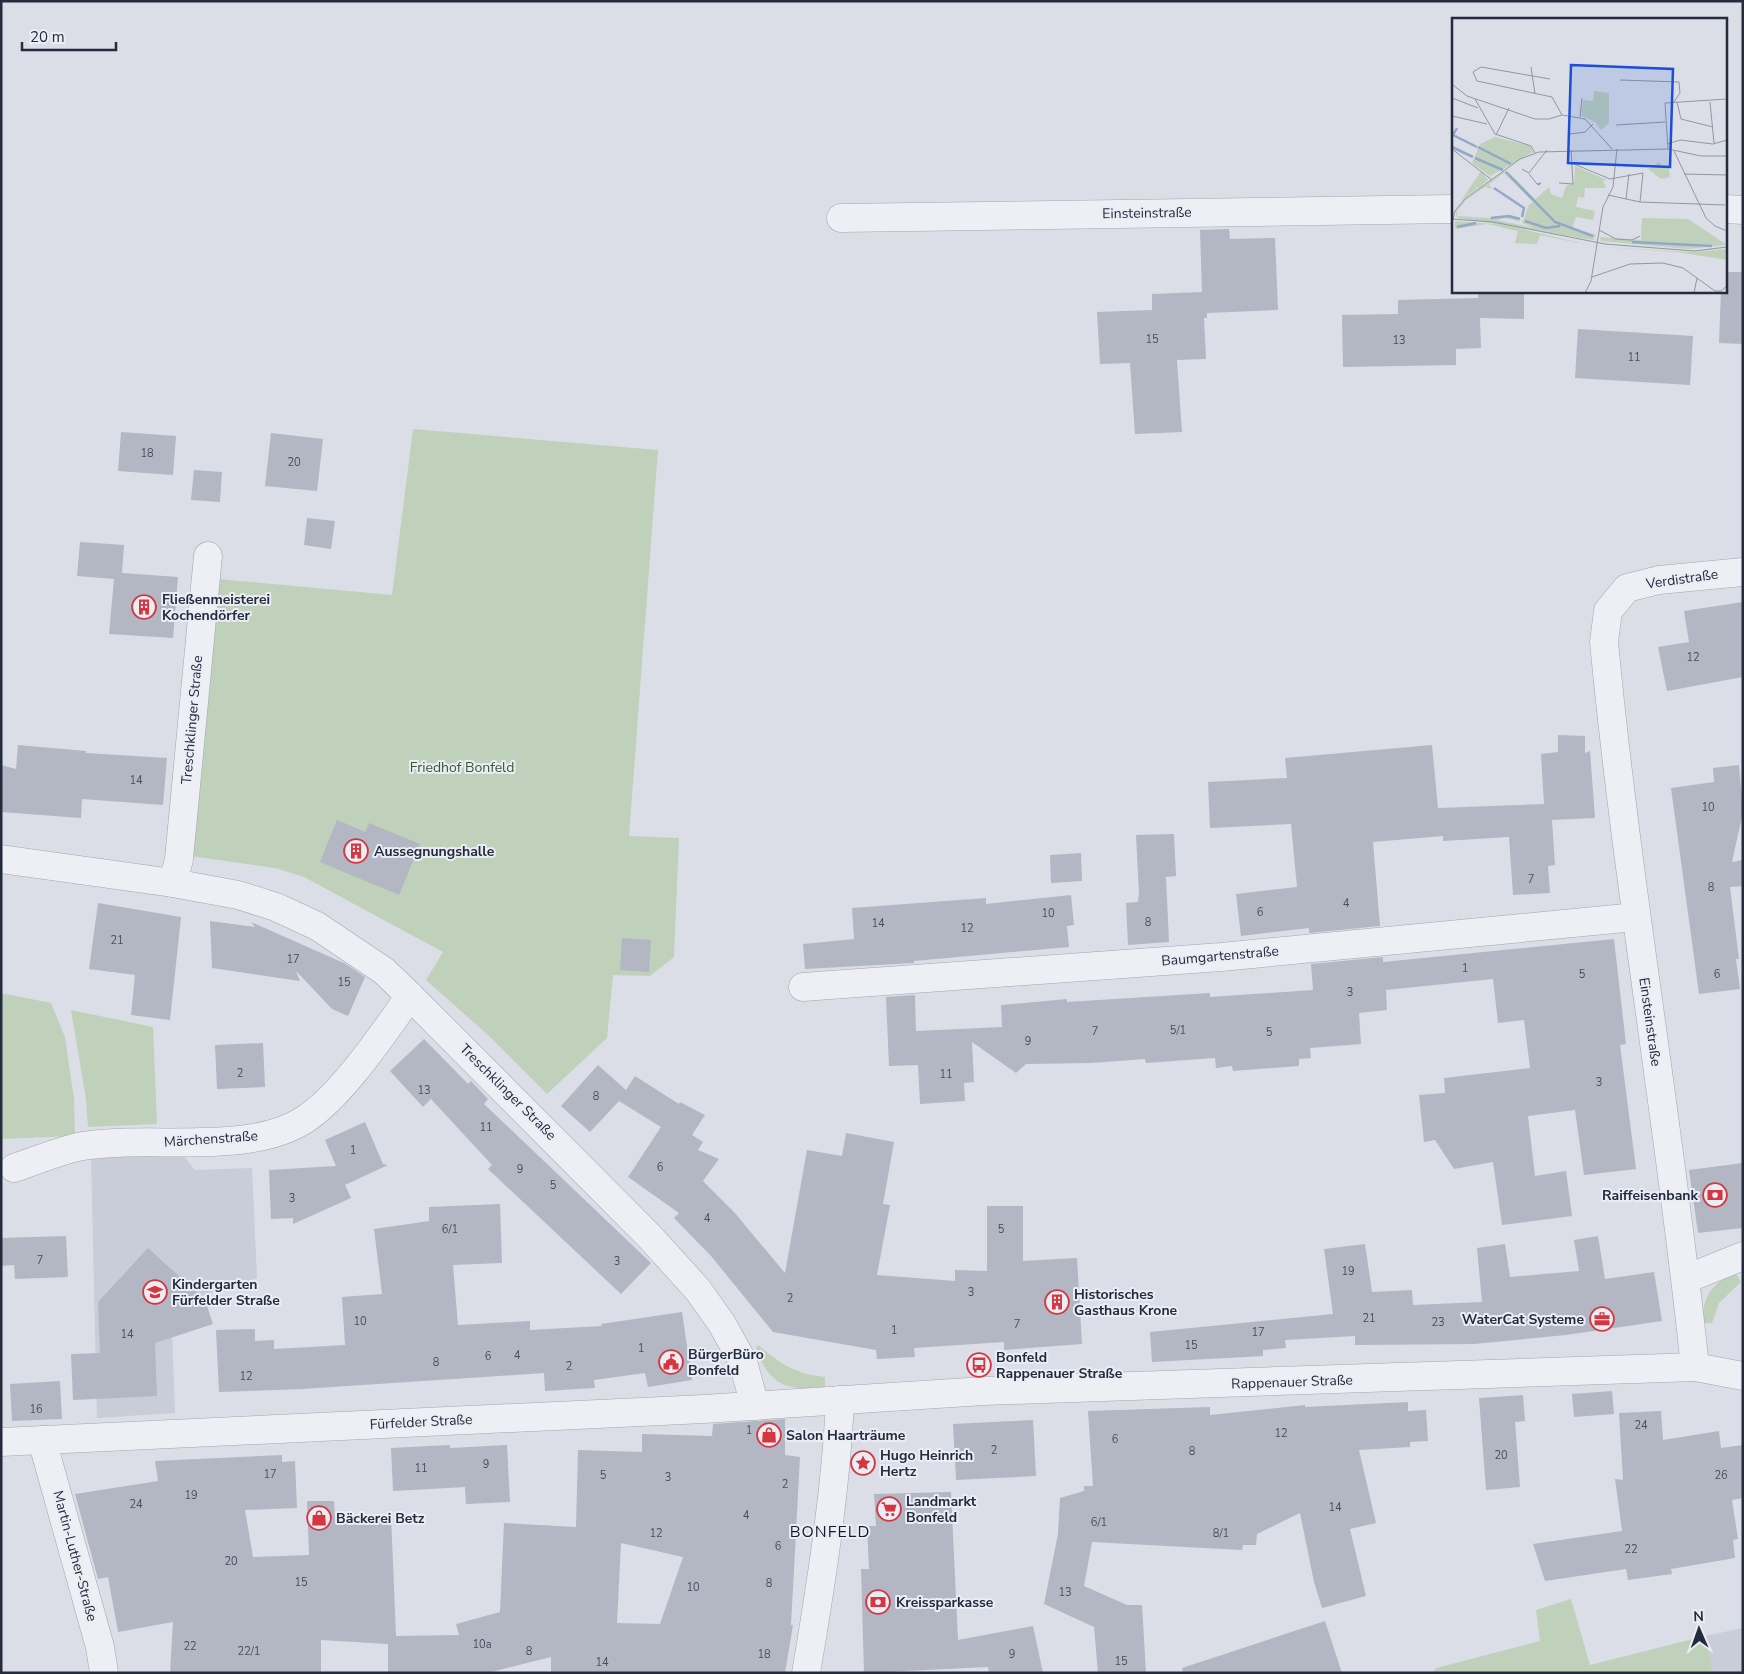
<svg xmlns="http://www.w3.org/2000/svg" width="1744" height="1674" font-family="'Nunito Sans',sans-serif">
<rect width="100%" height="100%" fill="#dbdee6"/>
<g fill="#c9cdd8">
<polygon points="182,1154 195,1170 252,1168 257,1278 171,1306 175,1413 97,1418 91,1157"/>
<polygon points="1743,1628 1743,1673 1713,1673 1705,1636"/>
</g>
<g fill="#bfd1bb">
<polygon points="413,429 658,450 629,836 679,838 674,957 650,976 613,975 607,1038 547,1094 488,1035 426,980 443,952 304,877 275,868 191,856 218,579 392,595"/>
<polygon points="1,993 51,1003 65,1037 74,1099 75,1136 1,1139"/>
<polygon points="71,1010 153,1027 157,1124 88,1127 86,1099"/>
<path d="M1735 1272 1741 1282 1719 1303 1712 1323H1704C1700 1298 1713 1283 1735 1272Z"/>
<path d="M758 1345C781 1364 795 1374 825 1377V1388C786 1391 768 1385 756 1347Z"/>
<polygon points="1571,1599 1590,1665 1705,1636 1713,1673 1433,1673 1436,1668 1540,1641 1536,1610"/>
</g>
<g fill="#b2b7c3" fill-rule="evenodd">
<polygon points="1229,229 1230,239 1275,238 1278,310 1207,313 1207,318 1204,318 1206,359 1177,360 1182,432 1135,434 1130,363 1100,364 1097,312 1152,310 1152,294 1202,292 1200,230"/>
<polygon points="1725,272 1743,272 1743,344 1719,343 1721,291 1725,291"/>
<polygon points="1478,291 1524,291 1524,319 1480,318 1481,348 1456,349 1456,365 1343,367 1342,315 1398,314 1398,300 1478,298"/>
<polygon points="1578,329 1693,336 1690,385 1575,378"/>
<polygon points="121,432 176,436 173,475 118,471"/>
<polygon points="271,433 323,439 317,491 265,486"/>
<polygon points="194,470 222,472 220,502 191,500"/>
<polygon points="307,518 335,521 331,549 304,545"/>
<polygon points="80,542 124,545 122,573 178,577 173,638 109,634 114,579 77,576"/>
<polygon points="1743,602 1743,677 1667,691 1658,647 1689,642 1684,611"/>
<polygon points="1558,735 1585,736 1585,753 1590,751 1595,818 1552,820 1555,865 1548,866 1550,893 1513,895 1509,837 1443,841 1443,836 1373,842 1380,926 1309,933 1309,928 1241,936 1236,894 1297,887 1291,824 1210,828 1208,782 1287,778 1285,758 1432,745 1438,808 1544,804 1541,754 1558,752"/>
<polygon points="18,745 86,751 86,753 167,758 163,805 82,799 81,818 1,812 1,765 16,769"/>
<polygon points="1739,765 1743,812 1732,862 1743,860 1743,886 1730,887 1739,959 1736,959 1740,989 1699,994 1671,788 1714,782 1713,768"/>
<polygon points="337,820 365,832 369,823 420,844 399,895 320,862"/>
<polygon points="1174,834 1176,876 1166,877 1169,942 1128,945 1126,903 1138,902 1139,893 1136,835"/>
<polygon points="1081,853 1082,881 1051,883 1050,855"/>
<polygon points="1071,895 1074,925 1067,926 1069,947 914,961 914,963 805,969 803,944 854,939 852,908 986,898 986,904"/>
<polygon points="98,903 181,917 170,1020 131,1015 135,975 89,969"/>
<polygon points="210,921 255,927 251,922 346,964 365,977 348,1016 332,1009 296,971 300,981 212,968"/>
<polygon points="622,938 651,940 649,972 620,970"/>
<polygon points="1614,939 1626,1044 1620,1045 1636,1169 1584,1175 1575,1110 1528,1116 1535,1176 1566,1171 1572,1216 1502,1225 1493,1162 1454,1169 1435,1140 1424,1142 1419,1095 1445,1093 1444,1078 1530,1068 1524,1020 1498,1023 1493,979 1386,990 1387,1010 1359,1013 1361,1044 1310,1048 1311,1058 1299,1059 1299,1066 1233,1071 1232,1066 1216,1068 1215,1058 1146,1063 1145,1059 1091,1063 1026,1064 1016,1073 972,1042 974,1082 964,1083 965,1101 920,1104 918,1065 889,1066 886,997 915,995 916,1031 1002,1027 1001,1005 1067,999 1067,1002 1210,993 1210,997 1313,990 1311,964 1383,957 1383,962"/>
<polygon points="424,1039 468,1084 471,1081 488,1099 484,1104 651,1263 621,1294 488,1169 492,1165 431,1099 423,1107 390,1071"/>
<polygon points="263,1043 265,1087 217,1089 215,1045"/>
<polygon points="598,1065 626,1090 635,1076 679,1104 680,1102 705,1115 692,1135 703,1142 698,1150 719,1159 703,1181 734,1212 785,1273 807,1150 842,1156 846,1133 894,1142 883,1204 890,1205 877,1275 955,1281 955,1270 987,1271 987,1206 1023,1206 1023,1261 1077,1258 1082,1344 1004,1350 1004,1342 914,1348 915,1357 877,1359 876,1350 773,1332 711,1256 674,1218 679,1213 628,1177 661,1127 619,1101 620,1100 590,1132 561,1106"/>
<polygon points="365,1122 383,1164 388,1165 345,1185 351,1198 293,1224 293,1218 271,1219 269,1170 336,1166 325,1140"/>
<polygon points="1743,1163 1743,1228 1698,1233 1689,1170"/>
<polygon points="500,1204 502,1263 453,1265 458,1325 530,1321 530,1330 602,1326 601,1324 682,1312 692,1380 648,1387 645,1373 594,1380 595,1388 545,1391 544,1373 302,1389 219,1392 216,1330 255,1329 255,1341 274,1340 274,1349 345,1345 342,1297 382,1294 374,1229 429,1221 429,1207"/>
<polygon points="66,1236 68,1277 15,1279 14,1265 1,1266 1,1238"/>
<polygon points="1598,1236 1605,1279 1654,1272 1662,1321 1566,1335 1474,1344 1355,1345 1355,1336 1285,1340 1286,1348 1263,1350 1263,1356 1152,1362 1150,1332 1333,1314 1324,1249 1365,1244 1372,1292 1412,1290 1413,1305 1482,1302 1477,1248 1505,1244 1510,1277 1579,1271 1574,1240"/>
<polygon points="148,1248 205,1300 213,1324 155,1343 157,1396 73,1400 71,1354 100,1353 98,1302"/>
<polygon points="60,1381 62,1419 12,1421 10,1384"/>
<polygon points="1612,1391 1614,1414 1574,1417 1572,1394"/>
<polygon points="1523,1395 1525,1421 1515,1422 1520,1487 1486,1490 1479,1398"/>
<polygon points="1408,1402 1408,1411 1426,1410 1428,1441 1410,1442 1410,1447 1359,1450 1376,1523 1350,1529 1366,1596 1322,1608 1314,1582 1300,1513 1257,1534 1256,1545 1243,1545 1242,1550 1092,1542 1084,1586 1127,1605 1142,1605 1146,1673 1098,1673 1094,1627 1044,1604 1058,1534 1060,1498 1084,1491 1084,1486 1093,1486 1088,1411 1210,1407 1210,1415 1305,1405 1305,1407"/>
<polygon points="1661,1411 1663,1440 1719,1431 1721,1448 1743,1445 1743,1498 1732,1500 1738,1539 1733,1540 1735,1558 1671,1569 1672,1574 1628,1580 1626,1569 1545,1581 1533,1544 1622,1531 1615,1479 1623,1480 1619,1413"/>
<path d="M785 1419V1455L800 1457 791 1625H793L785 1673H551V1657L487 1673 388 1672V1644L321 1640V1673H170L173 1622 118 1632 108 1577 98 1579 75 1494 158 1481 155 1461 282 1455V1462L295 1461 297 1508 245 1510 253 1557 309 1555 307 1501H334L335 1518 391 1515 396 1636 459 1635 456 1624 500 1612 504 1523 576 1527 578 1450 642 1452V1434L712 1436 713 1424ZM621 1543 683 1557 660 1624 617 1623Z"/>
<polygon points="1033,1420 1036,1476 956,1480 953,1424"/>
<polygon points="450,1445 450,1448 507,1445 510,1502 466,1504 465,1487 393,1491 391,1448"/>
<polygon points="951,1492 958,1640 1033,1626 1043,1673 989,1673 988,1667 864,1673 861,1569 869,1569 867,1526 876,1526 874,1494"/>
<polygon points="1325,1621 1342,1673 1183,1673 1182,1668"/>
</g>
<g fill="none" stroke-linecap="round" stroke-linejoin="round">
<g stroke="#a0a5b0" stroke-width="29">
<g id="minor">
<polyline points="1725,209 1743,210"/>
<polyline points="841,218 1453,209"/>
<polyline points="1,859 173,883 238,895 276,907 317,926 384,971 410,996 650,1237 698,1290 722,1324 743,1362 755,1406"/>
<polyline points="173,883 179,859 208,556"/>
<polyline points="803,987 1221,957 1636,917"/>
<path d="M14 1168C36 1161 60 1150 83 1146 148 1135 248 1156 304 1120 342 1096 384 1032 410 996"/>
<polyline points="1686,1279 1743,1256"/>
<path d="M1695 1367C1670 1125 1627 885 1604 642L1608 611 1627 588 1659 580 1743 572"/>
<polyline points="42,1440 100,1647 104,1673"/>
<polyline points="1,1442 704,1409 984,1391 1695,1367 1743,1376"/>
<path d="M806 1673C821 1585 836 1489 840 1400"/>
</g>
</g>
<use href="#minor" stroke="#edeff4" stroke-width="28"/>
</g>
<defs>
<g id="building-ring" transform="scale(1.25)"><circle r="9.5" fill="#eaedf4" stroke="#d5363f" stroke-width="1.5"/><path d="M-4-6H4V6H1V3H-1V6H-4ZM-2.5-4.3h1.7v1.8h-1.7ZM.8-4.3h1.7v1.8H.8ZM-2.5-1h1.7V.8h-1.7ZM.8-1h1.7V.8H.8Z" fill="#d5363f"/></g>
<g id="bank-ring" transform="scale(1.25)"><circle r="9.5" fill="#eaedf4" stroke="#d5363f" stroke-width="1.5"/><path d="M-6-4H6V4H-6ZM0-2.3a2.3 2.3 0 1 0 0 4.6a2.3 2.3 0 1 0 0-4.6Z" fill="#d5363f"/></g>
<g id="school-ring" transform="scale(1.25)"><circle r="9.5" fill="#eaedf4" stroke="#d5363f" stroke-width="1.5"/><path d="M0-5L7-2L0 1L-7-2ZM-4 1L0 2.5L4 1V4Q0 6-4 4Z" fill="#d5363f"/></g>
<g id="office-ring" transform="scale(1.25)"><circle r="9.5" fill="#eaedf4" stroke="#d5363f" stroke-width="1.5"/><path d="M-6-3h4V-5.5h4V-3h4V5H-6ZM-1-4.5V-3h2v-1.5ZM-6 0V1H6V0Z" fill="#d5363f"/></g>
<g id="civic-ring" transform="scale(1.25)"><circle r="9.5" fill="#eaedf4" stroke="#d5363f" stroke-width="1.5"/><path d="M-.6-6.5H3V-4.5H.6V-3L4-1V1h2V6H-6V1h2V-1L-.6-3ZM-1.2 2.5V6h2.4V2.5Z" fill="#d5363f"/></g>
<g id="bus-ring" transform="scale(1.25)"><circle r="9.5" fill="#eaedf4" stroke="#d5363f" stroke-width="1.5"/><path d="M-5-6H5V4H4V6H2V4H-2V6H-4V4H-5ZM-3.5-4V0h7V-4ZM-3.5 1.2v1.5H-2V1.2ZM2 1.2v1.5H3.5V1.2Z" fill="#d5363f"/></g>
<g id="shop-ring" transform="scale(1.25)"><circle r="9.5" fill="#eaedf4" stroke="#d5363f" stroke-width="1.5"/><path d="M-5-2.5h2.3a2.7 3.5 0 0 1 5.4 0H5L5.5 6h-11ZM-1.5-2.5h3a1.5 2.3 0 0 0-3 0Z" fill="#d5363f"/></g>
<g id="sight-ring" transform="scale(1.25)"><circle r="9.5" fill="#eaedf4" stroke="#d5363f" stroke-width="1.5"/><path d="M0-6L1.8-2.2L6-1.7L2.9 1.2L3.7 5.4L0 3.3L-3.7 5.4L-2.9 1.2L-6-1.7L-1.8-2.2Z" fill="#d5363f"/></g>
<g id="supermarket-ring" transform="scale(1.25)"><circle r="9.5" fill="#eaedf4" stroke="#d5363f" stroke-width="1.5"/><path d="M-6-5.5h2.5l.6 2H6L4.5 2H-2.5L-4.4-4H-6ZM-1.5 3.2a1.3 1.3 0 1 0 .1 0ZM3 3.2a1.3 1.3 0 1 0 .1 0Z" fill="#d5363f"/></g>
</defs>
<g fill-rule="evenodd">
<use href="#building-ring" x="144" y="607"/>
<use href="#building-ring" x="356" y="851"/>
<use href="#bank-ring" x="1715" y="1195"/>
<use href="#school-ring" x="155" y="1292"/>
<use href="#building-ring" x="1057" y="1302"/>
<use href="#office-ring" x="1602" y="1319"/>
<use href="#civic-ring" x="671" y="1362"/>
<use href="#bus-ring" x="979" y="1365"/>
<use href="#shop-ring" x="769" y="1435"/>
<use href="#sight-ring" x="863" y="1463"/>
<use href="#supermarket-ring" x="889" y="1509"/>
<use href="#shop-ring" x="319" y="1518"/>
<use href="#bank-ring" x="878" y="1602"/>
</g>
<g text-anchor="middle" dominant-baseline="central" stroke-width="4" stroke-linejoin="round" paint-order="stroke">
<g font-size="11" fill="#484e5e">
<text x="1152" y="339">15</text>
<text x="1399" y="340">13</text>
<text x="1634" y="357">11</text>
<text x="147" y="453">18</text>
<text x="294" y="462">20</text>
<text x="1693" y="657">12</text>
<text x="136" y="780">14</text>
<text x="1708" y="807">10</text>
<text x="1531" y="879">7</text>
<text x="1711" y="887">8</text>
<text x="1346" y="903">4</text>
<text x="1260" y="912">6</text>
<text x="1048" y="913">10</text>
<text x="1148" y="922">8</text>
<text x="878" y="923">14</text>
<text x="967" y="928">12</text>
<text x="117" y="940">21</text>
<text x="293" y="959">17</text>
<text x="1465" y="968">1</text>
<text x="1582" y="974">5</text>
<text x="1717" y="974">6</text>
<text x="344" y="982">15</text>
<text x="1350" y="992">3</text>
<text x="1178" y="1030">5/1</text>
<text x="1095" y="1031">7</text>
<text x="1269" y="1032">5</text>
<text x="1028" y="1041">9</text>
<text x="240" y="1073">2</text>
<text x="946" y="1074">11</text>
<text x="1599" y="1082">3</text>
<text x="424" y="1090">13</text>
<text x="596" y="1096">8</text>
<text x="486" y="1127">11</text>
<text x="353" y="1150">1</text>
<text x="660" y="1167">6</text>
<text x="520" y="1169">9</text>
<text x="553" y="1185">5</text>
<text x="292" y="1198">3</text>
<text x="707" y="1218">4</text>
<text x="450" y="1229">6/1</text>
<text x="1001" y="1229">5</text>
<text x="40" y="1260">7</text>
<text x="617" y="1261">3</text>
<text x="1348" y="1271">19</text>
<text x="971" y="1292">3</text>
<text x="790" y="1298">2</text>
<text x="1369" y="1318">21</text>
<text x="360" y="1321">10</text>
<text x="1438" y="1322">23</text>
<text x="1017" y="1324">7</text>
<text x="894" y="1330">1</text>
<text x="1258" y="1332">17</text>
<text x="127" y="1334">14</text>
<text x="1191" y="1345">15</text>
<text x="641" y="1348">1</text>
<text x="517" y="1355">4</text>
<text x="488" y="1356">6</text>
<text x="436" y="1362">8</text>
<text x="569" y="1366">2</text>
<text x="246" y="1376">12</text>
<text x="36" y="1409">16</text>
<text x="1641" y="1425">24</text>
<text x="749" y="1430">1</text>
<text x="1281" y="1433">12</text>
<text x="1115" y="1439">6</text>
<text x="994" y="1450">2</text>
<text x="1192" y="1451">8</text>
<text x="1501" y="1455">20</text>
<text x="486" y="1464">9</text>
<text x="421" y="1468">11</text>
<text x="270" y="1474">17</text>
<text x="603" y="1475">5</text>
<text x="1721" y="1475">26</text>
<text x="668" y="1477">3</text>
<text x="785" y="1484">2</text>
<text x="191" y="1495">19</text>
<text x="136" y="1504">24</text>
<text x="1335" y="1507">14</text>
<text x="746" y="1515">4</text>
<text x="1099" y="1522">6/1</text>
<text x="656" y="1533">12</text>
<text x="1221" y="1533">8/1</text>
<text x="778" y="1546">6</text>
<text x="1631" y="1549">22</text>
<text x="231" y="1561">20</text>
<text x="301" y="1582">15</text>
<text x="769" y="1583">8</text>
<text x="693" y="1587">10</text>
<text x="1065" y="1592">13</text>
<text x="482" y="1644">10a</text>
<text x="190" y="1646">22</text>
<text x="249" y="1651">22/1</text>
<text x="529" y="1651">8</text>
<text x="764" y="1654">18</text>
<text x="1012" y="1654">9</text>
<text x="1121" y="1661">15</text>
<text x="602" y="1662">14</text>
</g>
<g font-size="14" fill="#242b3d" stroke="#eaedf4">
<text transform="translate(1147 213) rotate(-1)">Einsteinstraße</text>
<text transform="translate(1682 579) rotate(-8)">Verdistraße</text>
<text transform="translate(192 720) rotate(-85)">Treschklinger Straße</text>
<text transform="translate(1220 956) rotate(-5)">Baumgartenstraße</text>
<text transform="translate(1650 1022) rotate(82)">Einsteinstraße</text>
<text transform="translate(508 1092) rotate(45)">Treschklinger Straße</text>
<text transform="translate(211 1139) rotate(-4)">Märchenstraße</text>
<text transform="translate(1292 1382) rotate(-2)">Rappenauer Straße</text>
<text transform="translate(421 1422) rotate(-3)">Fürfelder Straße</text>
<text transform="translate(75 1556) rotate(75)">Martin-Luther-Straße</text>
</g>
<g font-size="14" font-weight="bold" fill="#242b3d" stroke="#eaedf4" text-anchor="start">
<text x="162" y="599">Fließenmeisterei<tspan x="162" dy="16">Kochendörfer</tspan></text>
<text x="374" y="851">Aussegnungshalle</text>
<text x="1698" y="1195" text-anchor="end">Raiffeisenbank</text>
<text x="172" y="1284">Kindergarten<tspan x="172" dy="16">Fürfelder Straße</tspan></text>
<text x="1074" y="1294">Historisches<tspan x="1074" dy="16">Gasthaus Krone</tspan></text>
<text x="1584" y="1319" text-anchor="end">WaterCat Systeme</text>
<text x="688" y="1354">BürgerBüro<tspan x="688" dy="16">Bonfeld</tspan></text>
<text x="996" y="1357">Bonfeld<tspan x="996" dy="16">Rappenauer Straße</tspan></text>
<text x="786" y="1435">Salon Haarträume</text>
<text x="880" y="1455">Hugo Heinrich<tspan x="880" dy="16">Hertz</tspan></text>
<text x="906" y="1501">Landmarkt<tspan x="906" dy="16">Bonfeld</tspan></text>
<text x="336" y="1518">Bäckerei Betz</text>
<text x="896" y="1602">Kreissparkasse</text>
</g>
<g font-size="14" fill="#345931" stroke="#eaedf4">
<text x="462" y="767">Friedhof Bonfeld</text>
</g>
<g font-size="16" letter-spacing="1" fill="#171c2d" stroke="#eaedf4">
<text x="830" y="1532">BONFELD</text>
</g>
</g>
<g transform="translate(1452 18)">
<rect width="275" height="275" fill="#dbdee6"/>
<path d="M142 73 157 75V105L149 112 143 104 129 98 131 82 141 83ZM43 119 78 128 81 134 38 158 20 145 28 126ZM208 144 209 148 216 147 218 159 209 161 196 151ZM123 148 155 162 151 163 154 170H133L132 180 126 179 124 189 143 193 141 202 124 199 120 211 144 217 141 222 6 200 4 198V193L10 184 54 152 83 181 80 183 52 155 37 166 40 171 33 169 14 182 5 193V198L35 200 57 197 69 204 54 200 45 202 82 210 70 205 77 187 97 169 99 176 110 180 114 168 122 165ZM29 153 36 162 27 170 23 169 25 171 9 183 0 196ZM190 200 236 201 275 227 236 231 149 223 148 219 189 222ZM3 203 53 207 141 228 88 217 85 226 63 225 66 213 35 206 3 211ZM147 229 239 234 275 231V242L225 234Z" fill="#bfd1bb"/>
<path fill="none" stroke="#93a8c9" stroke-width="2.5" d="M5 110 1 117 25 129M0 129 21 139M26 129 59 146M23 140 51 152M54 154 103 204 141 218M42 170 72 190 70 199M39 200 57 198 68 201M73 203 94 210 108 208M5 209 24 205M180 224 260 228"/>
<path fill="none" stroke="#9296a2" stroke-width="1" d="M79 49 83 76M98 61 29 49 21 54 25 63 100 79 110 97M168 62 227 64 228 75 222 84M1 67 15 78 83 101H97L110 97 133 101 160 131M0 80 26 90M23 81 43 116 79 128 83 135M225 84 229 101 261 109M258 84 262 125M0 98 35 106M128 99 130 80M164 107 213 104M118 116 133 114 141 106M44 117 57 90M215 126 228 122 261 126 275 122M0 131 40 162M216 131 213 85 275 81M222 133 254 200 263 208 275 213M122 146 158 161 191 155 188 184M70 151 77 155 95 132M77 156 85 166 89 165 87 167 85 166M232 156 275 157M107 165 121 166 119 132M156 177 188 184 273 187M174 181 177 156M0 201 41 204 153 226 242 233 275 229M1 201 3 193 13 181 68 141 87 134 216 131 249 138H275M147 212 164 221 180 222 188 218M275 213V147M140 259 178 246 211 245 231 250 263 273H269L275 268M133 275 139 263 151 189 161 169 165 131M242 275 245 260"/>
<path fill="#1d4ed8" fill-opacity="0.15" stroke="#1d4ed8" stroke-width="2.5" d="M119 47 221 51 218 149 116 145Z"/>
<rect width="275" height="275" fill="none" stroke="#242b3d" stroke-width="2.5"/>
</g>
<rect width="1744" height="1674" fill="none" stroke="#242b3d" stroke-width="5"/>
<g transform="translate(1699 1629) rotate(358)" stroke="#eaedf4" stroke-width="4" paint-order="stroke">
<path d="M0-4L9 19L0 12L-9 19Z" fill="#242b3d"/>
<text y="-8" font-size="14" font-weight="bold" text-anchor="middle" fill="#242b3d">N</text>
</g>
<path d="M22 42v8h94v-8" fill="none" stroke="#242b3d" stroke-width="2.5"/>
<text x="30" y="42" font-size="15" fill="#242b3d" stroke="#eaedf4" stroke-width="4" paint-order="stroke">20 m</text>
</svg>
